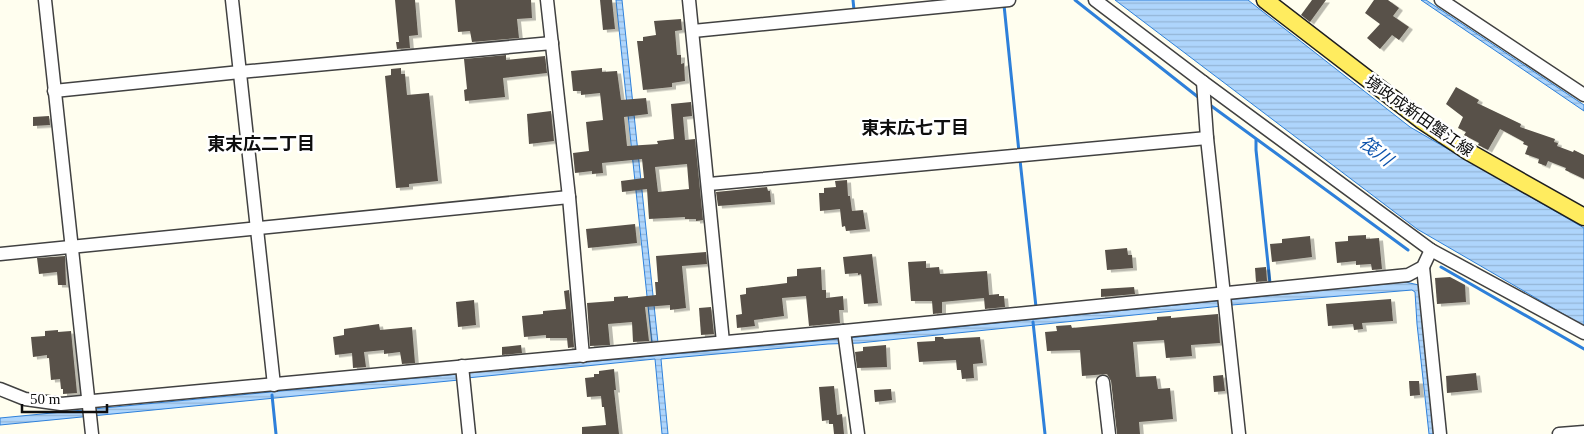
<svg xmlns="http://www.w3.org/2000/svg" width="1584" height="434" font-family="'Times New Roman','Noto Sans JP',serif">
<defs>
<pattern id="water-rules" width="6" height="5" patternUnits="userSpaceOnUse" patternTransform="scale(1.25)"><rect width="6" height="5" fill="#aed5fc"/><path d="M0 2.5h6" fill="none" stroke="#94b6d7"/></pattern>
<filter id="shadow"><feDropShadow dx="4" dy="2.5" stdDeviation="0" flood-color="#0004"/></filter>
</defs>
<rect width="100%" height="100%" fill="#fffeef"/>
<g fill="url(#water-rules)" stroke="#2e80da">
<polygon points="616,0 622,0 658,343 652,344"/>
<polygon points="1115,0 1248,0 1410,127 1584,228 1584,326 1417,229"/>
<polygon points="1421,0 1426,0 1584,105 1584,111"/>
<polygon points="1405,282 1419,285 1435,434 1429,434 1417,324 1415,292 1412,290 1232,305 859,343 828,344 661,359 668,434 662,434 655,359 467,378 466,373 828,340"/>
<polygon points="458,374 459,380 0,425 0,418"/>
</g>
<g fill="none" stroke-linecap="round" stroke-linejoin="round">
<g stroke="#2e80da" stroke-width="3">
<polyline points="853,0 854,10"/>
<polyline points="1075,0 1198,97"/>
<polyline points="1004,5 1019,152"/>
<polyline points="1210,105 1408,250"/>
<polyline points="1256,140 1256,150 1270,283"/>
<polyline points="1020,160 1036,307"/>
<polyline points="1441,267 1584,349"/>
<polyline points="1033,322 1045,434"/>
<polyline points="272,395 276,434"/>
</g>
</g>
<g fill="#585149" fill-rule="evenodd" filter="url(#shadow)">
<polygon points="395,0 415,0 418,35 409,36 410,48 397,49 396,42 399,42"/>
<polygon points="455,0 531,0 532,18 517,19 519,38 472,42 470,31 458,32"/>
<polygon points="600,0 612,0 615,29 603,30"/>
<polygon points="1312,0 1326,0 1310,22 1301,15"/>
<polygon points="1374,0 1388,0 1399,8 1393,16 1409,27 1399,40 1392,35 1380,49 1367,38 1380,24 1365,13"/>
<polygon points="681,19 682,30 675,31 677,55 681,55 681,64 684,63 685,81 672,83 672,87 643,90 637,41 643,41 643,37 656,35 654,21"/>
<polygon points="506,55 506,60 545,56 547,73 503,78 505,97 465,101 464,90 467,89 464,59"/>
<polygon points="401,68 401,74 405,74 407,95 429,93 438,181 409,184 409,187 396,188 385,76 391,75 391,69"/>
<path d="M602 68V72L617 71 621 100 646 98 648 114 624 117 627 146 658 144 657 141 674 139 671 104 691 102 692 116 683 117 685 140 695 139 703 220 696 221V219H685V217L649 219 647 189 622 192 621 181 644 178 642 159 602 163 603 173 592 174V171L575 173 573 153 589 151 586 122 603 120 600 93 581 95V91H573L571 71ZM687 164 689 189 658 192 655 167Z"/>
<polygon points="1456,87 1479,100 1477,103 1521,124 1520,127 1555,139 1554,142 1558,143 1557,146 1573,152 1574,150 1584,155 1584,179 1565,170 1566,168 1548,161 1546,166 1538,163 1539,159 1525,154 1528,146 1523,144 1524,142 1500,129 1488,150 1478,145 1479,143 1464,135 1466,132 1458,128 1463,117 1446,104"/>
<polygon points="551,111 554,141 529,144 527,114"/>
<polygon points="49,116 50,125 33,126 33,117"/>
<polygon points="847,180 848,196 850,196 852,211 863,210 866,229 846,231 845,226 842,227 840,209 820,211 819,193 824,193 824,188 836,187 835,181"/>
<polygon points="767,187 768,191 770,191 771,202 718,206 716,192"/>
<polygon points="635,224 637,243 588,248 586,229"/>
<polygon points="1366,235 1366,239 1379,238 1382,269 1372,270 1371,264 1356,265 1356,261 1337,263 1335,242 1348,241 1348,236"/>
<polygon points="1310,236 1312,257 1272,262 1270,244 1282,243 1282,239"/>
<polygon points="1127,248 1128,255 1132,255 1133,268 1107,270 1105,250"/>
<polygon points="706,252 707,264 682,266 686,308 670,310 670,305 645,307 649,341 633,342 632,322 608,324 610,345 590,346 587,303 614,301 614,297 628,296 628,298 656,295 655,282 658,282 656,256"/>
<polygon points="872,254 878,303 864,304 861,274 858,275 858,273 845,274 843,257"/>
<polygon points="65,256 66,285 58,285 57,272 39,274 37,258"/>
<polygon points="926,261 926,268 939,267 940,274 987,271 989,295 999,294 999,296 1004,296 1005,307 985,309 984,298 942,302 942,313 933,314 932,301 911,301 908,262"/>
<polygon points="821,267 822,290 826,290 826,298 843,296 844,310 839,310 840,323 809,326 806,296 782,298 784,316 754,320 755,326 737,328 736,315 742,314 740,295 746,294 746,288 787,283 787,277 797,276 797,269"/>
<polygon points="1266,267 1267,281 1256,282 1255,268"/>
<polygon points="1450,277 1465,285 1466,302 1437,304 1435,278"/>
<polygon points="1134,287 1135,294 1101,297 1101,289"/>
<polygon points="569,290 574,347 568,348 567,338 546,338 546,335 524,337 522,316 543,314 543,311 566,309 564,291"/>
<polygon points="1391,299 1393,321 1362,323 1363,329 1354,330 1353,324 1328,326 1326,304"/>
<polygon points="474,300 476,325 458,327 456,302"/>
<polygon points="711,307 714,334 701,335 699,308"/>
<polygon points="1218,314 1220,343 1191,345 1192,356 1166,358 1164,340 1133,342 1136,377 1156,376 1158,389 1170,388 1173,419 1139,422 1140,434 1117,434 1111,381 1107,374 1082,376 1080,350 1047,351 1045,332 1057,331 1056,326 1071,325 1072,328 1157,320 1157,317 1171,316 1171,318"/>
<polygon points="379,324 380,330 412,327 415,363 402,364 400,352 384,354 384,350 364,352 366,367 353,368 352,353 335,355 333,337 344,335 344,329"/>
<polygon points="58,330 58,332 71,331 77,393 63,394 63,389 61,389 60,379 51,380 49,358 47,358 47,355 33,357 31,337 45,336 45,331"/>
<polygon points="935,337 943,337 944,339 980,337 983,363 973,364 974,378 962,379 961,370 957,370 956,360 919,362 917,342 935,341"/>
<polygon points="521,345 522,353 502,355 502,347"/>
<polygon points="886,345 887,367 857,368 855,352 863,351 863,347"/>
<polygon points="614,369 616,390 614,390 619,434 582,434 582,427 606,425 604,407 602,407 601,396 587,397 585,378 594,377 594,374 599,374 599,371"/>
<polygon points="1476,373 1478,390 1447,393 1446,376"/>
<polygon points="1223,375 1225,391 1214,392 1213,376"/>
<polygon points="1409,381 1419,381 1420,395 1410,396"/>
<polygon points="834,386 837,415 842,414 844,434 834,434 833,424 829,424 829,420 822,421 819,387"/>
<polygon points="891,389 892,400 875,402 874,390"/>
</g>
<g fill="none" stroke-linecap="round" stroke-linejoin="round">
<g stroke="#414141" stroke-width="15">
<g id="minor">
<polyline points="45,0 92,434"/>
<polyline points="232,0 274,385"/>
<polyline points="547,0 569,197 583,356"/>
<polyline points="689,0 723,342"/>
<polyline points="1095,0 1203,82 1431,250 1584,333"/>
<polyline points="1441,0 1584,95"/>
<polyline points="693,31 1009,0"/>
<polyline points="1203,82 1207,138 1239,434"/>
<polyline points="54,91 240,72 552,43"/>
<polyline points="709,184 1207,138"/>
<polyline points="0,254 569,197"/>
<polyline points="1423,267 1440,434"/>
<polyline points="844,331 858,434"/>
<polyline points="462,366 469,434"/>
<polyline points="1103,382 1109,434"/>
<polyline points="0,389 25,399 61,404 844,331 1408,275 1423,267 1431,250"/>
<polyline points="1559,434 1584,432"/>
</g>
</g>
<g stroke="#1f1f1f" stroke-width="19">
<polyline id="major" points="1265,0 1421,120 1469,152 1584,217"/>
</g>
<use href="#minor" stroke="#fff" stroke-width="12"/>
<use href="#major" stroke="#ffec5f" stroke-width="16"/>
</g>
<g text-anchor="middle" dominant-baseline="central" stroke-width="5" stroke-linejoin="round" paint-order="stroke">
<g font-size="16" fill="#0e0e0e" stroke="#fff">
<text transform="translate(1419 116) rotate(35)">境政成新田蟹江線</text>
</g>
<g font-size="18" font-weight="bold" fill="#0e0e0e" stroke="#fff">
<text x="915" y="128">東末広七丁目</text>
<text x="261" y="144">東末広二丁目</text>
</g>
<g font-size="18" font-style="italic" fill="#0b52ac" stroke="#fff">
<text transform="translate(1376 151) rotate(38)">筏川</text>
</g>
</g>
<path d="M22 404v8h85v-8" fill="none" stroke="#0e0e0e" stroke-width="2.5"/>
<text x="30" y="404" font-size="15" fill="#0e0e0e" stroke="#ffffff" stroke-width="4" paint-order="stroke">50 m</text>
</svg>
